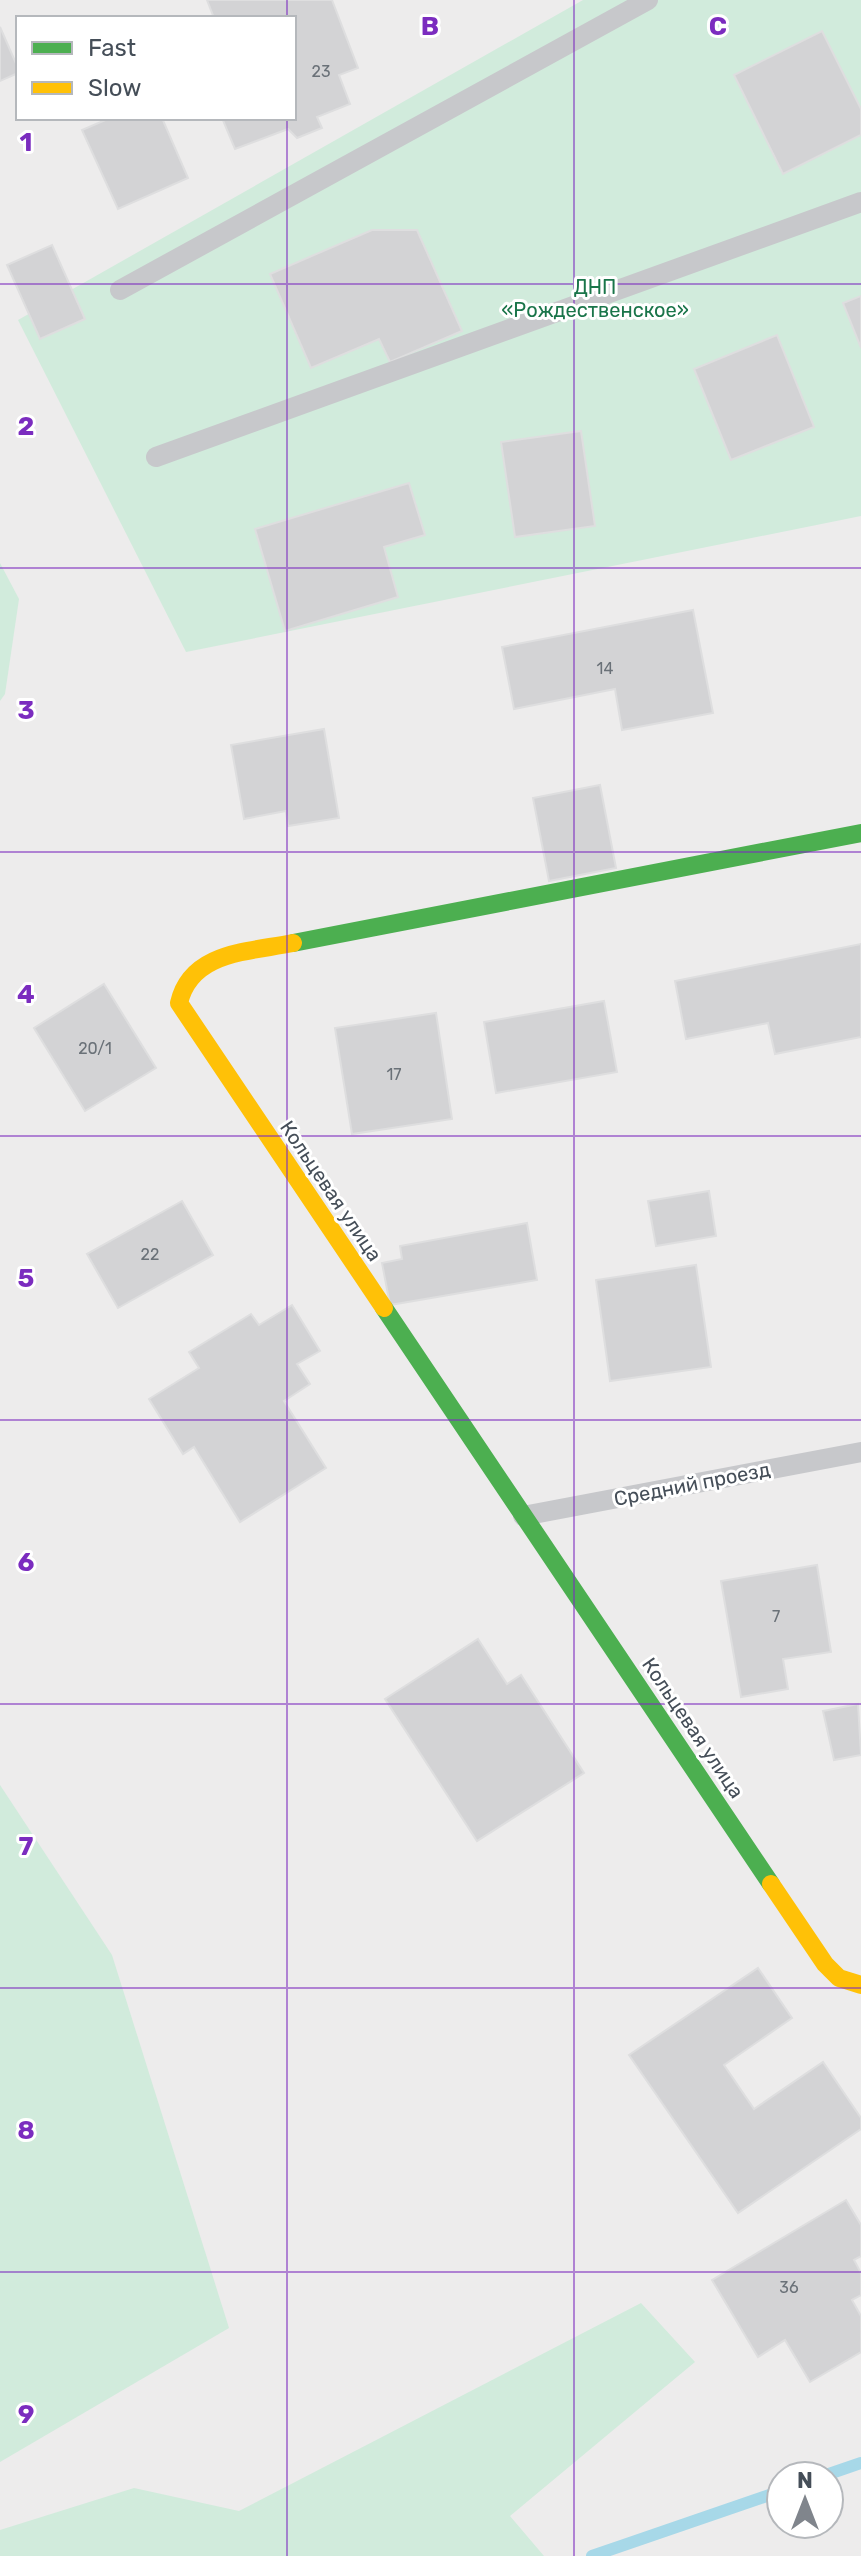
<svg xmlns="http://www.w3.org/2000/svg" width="861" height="2556" font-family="Rubik,sans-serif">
<rect width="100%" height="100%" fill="#edecec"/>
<g fill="#d1ebdc">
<polygon points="583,0 861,0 861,516 186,652 18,320"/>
<polygon points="0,563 19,599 5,694 0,701"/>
<polygon points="0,1785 112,1955 229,2328 0,2462"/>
<polygon points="641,2303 695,2362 510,2516 544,2556 0,2556 0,2530 134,2488 239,2511"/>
</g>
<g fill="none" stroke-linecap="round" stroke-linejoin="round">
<g stroke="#a7d8e8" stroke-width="12">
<polyline points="823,2476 861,2463"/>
<polyline points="592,2556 781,2491"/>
</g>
</g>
<g fill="#d3d3d5" stroke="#dededf" stroke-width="2">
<polygon points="207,0 332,0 358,68 339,75 350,104 317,117 322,128 297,138 288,129 235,149 222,118 294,118 294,18 214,18"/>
<polygon points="0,27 18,68 18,73 0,81"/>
<polygon points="822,31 861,109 861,135 783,174 734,75"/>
<polygon points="110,118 162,118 188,178 118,209 82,130"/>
<polygon points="372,230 417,230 462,331 390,362 379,339 311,368 270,274"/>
<polygon points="52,245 85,319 40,339 7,265"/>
<polygon points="861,296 861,348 843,303"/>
<polygon points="777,335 814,427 731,460 694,369"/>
<polygon points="581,431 595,526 515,537 501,442"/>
<polygon points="409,483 425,535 384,547 398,597 285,631 255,529"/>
<polygon points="693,610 713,713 622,730 615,689 514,709 502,647"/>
<polygon points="324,729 339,818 288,826 286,811 244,819 231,745"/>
<polygon points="600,785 616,868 549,881 533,798"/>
<polygon points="861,944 861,1037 775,1054 768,1023 686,1039 675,981"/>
<polygon points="104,984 156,1068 85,1111 34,1028"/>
<polygon points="604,1001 617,1072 496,1093 484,1022"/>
<polygon points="436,1013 452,1119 352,1134 335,1028"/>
<polygon points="709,1191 716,1236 656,1246 648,1201"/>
<polygon points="182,1201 213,1255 118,1308 87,1254"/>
<polygon points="527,1223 537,1280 390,1305 382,1263 402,1259 400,1246"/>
<polygon points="696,1265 711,1367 610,1381 596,1280"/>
<polygon points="292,1305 320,1351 297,1364 310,1384 284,1401 326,1468 240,1522 194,1447 183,1454 149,1399 199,1368 189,1352 251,1314 259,1325"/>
<polygon points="817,1565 831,1652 783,1659 788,1689 741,1697 721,1581"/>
<polygon points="478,1639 507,1684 521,1675 584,1773 477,1841 385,1699"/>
<polygon points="858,1704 861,1755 834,1760 823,1711"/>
<polygon points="758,1968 792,2018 724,2065 754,2109 823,2062 861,2118 861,2129 738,2213 629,2055"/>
<polygon points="846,2200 861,2225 861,2256 854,2260 861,2273 861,2295 852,2300 861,2316 861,2352 810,2382 785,2340 758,2357 712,2280"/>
</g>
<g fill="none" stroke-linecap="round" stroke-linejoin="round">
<g stroke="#c7c8cb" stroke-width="20">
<polyline points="120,290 648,0"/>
<polyline points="156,457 861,202"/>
<polyline points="523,1516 861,1452"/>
</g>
<g stroke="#4caf50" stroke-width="18">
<polyline points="293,943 861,833"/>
<polyline points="384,1308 771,1884"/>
</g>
<g stroke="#ffc107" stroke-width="18">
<path d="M293 943C249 952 191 951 179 1003L384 1308"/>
<polyline points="771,1884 825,1964 839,1978 861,1985"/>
</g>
</g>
<path fill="none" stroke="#7b2cbf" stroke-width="2" stroke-opacity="0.55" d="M287 0V18M574 0V2556M287 118V2556M0 284H861M0 568H861M0 852H861M0 1136H861M0 1420H861M0 1704H861M0 1988H861M0 2272H861"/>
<g text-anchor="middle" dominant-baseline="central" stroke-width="6" stroke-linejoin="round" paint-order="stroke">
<g font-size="16" fill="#6a7178">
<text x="321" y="71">23</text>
<text x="605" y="668">14</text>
<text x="95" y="1048">20/1</text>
<text x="394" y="1074">17</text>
<text x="150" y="1254">22</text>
<text x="776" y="1616">7</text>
<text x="789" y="2287">36</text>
</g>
<g font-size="20" fill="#1a754a" stroke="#fff">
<text x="595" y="287">ДНП<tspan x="595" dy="23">«Рождественское»</tspan></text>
</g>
<g font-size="20" fill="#454e58" stroke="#fff">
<text transform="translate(331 1191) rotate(56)">Кольцевая улица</text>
<text transform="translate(692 1484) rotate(-11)">Средний проезд</text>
<text transform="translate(693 1728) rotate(56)">Кольцевая улица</text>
</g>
</g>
<g font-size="26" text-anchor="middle" font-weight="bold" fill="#7b2cbf" stroke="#fff" stroke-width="6" stroke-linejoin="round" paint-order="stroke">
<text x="430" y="35">B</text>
<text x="718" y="35">C</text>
<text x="26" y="151">1</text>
<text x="26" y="435">2</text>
<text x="26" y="719">3</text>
<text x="26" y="1003">4</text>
<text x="26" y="1287">5</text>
<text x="26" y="1571">6</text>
<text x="26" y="1855">7</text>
<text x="26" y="2139">8</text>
<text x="26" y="2423">9</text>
</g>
<rect x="16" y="16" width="280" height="104" fill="#ffffff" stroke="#b5b8bc" stroke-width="2"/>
<rect x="32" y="42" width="40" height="12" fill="#4caf50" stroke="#b5b8bc" stroke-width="2"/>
<text x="88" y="56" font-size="24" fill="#454e58">Fast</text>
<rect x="32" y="82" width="40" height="12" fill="#ffc107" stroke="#b5b8bc" stroke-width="2"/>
<text x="88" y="96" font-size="24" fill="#454e58">Slow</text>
<g transform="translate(805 2500)"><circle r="38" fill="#ffffff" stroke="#b5b8bc" stroke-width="2"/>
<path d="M0-6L14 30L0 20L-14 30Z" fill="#80858c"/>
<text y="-12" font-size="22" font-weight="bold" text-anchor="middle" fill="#454e58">N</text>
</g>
</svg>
